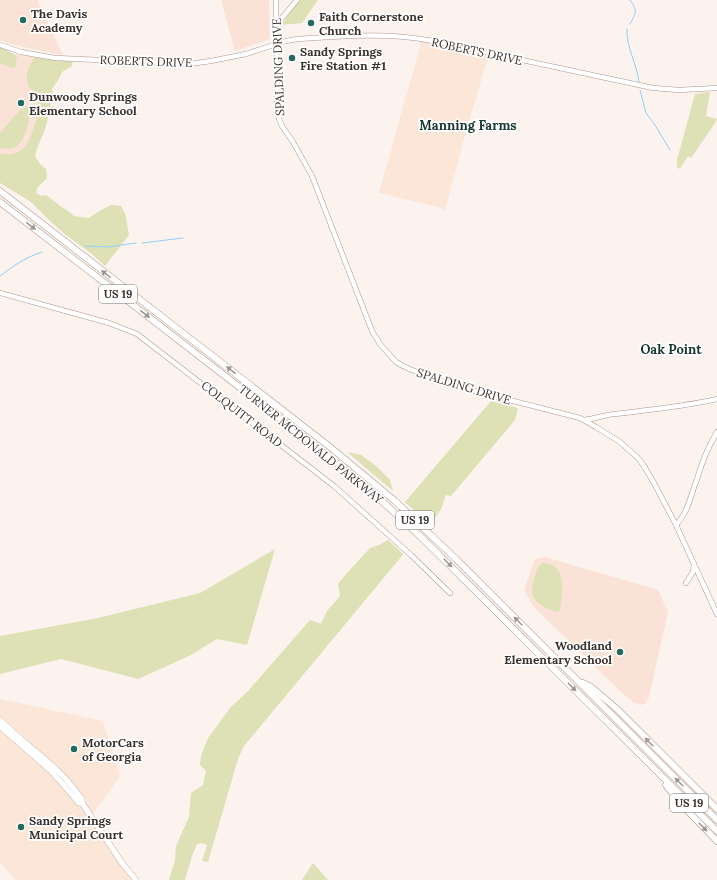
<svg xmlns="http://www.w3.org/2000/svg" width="717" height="880" font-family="Lora,serif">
<rect width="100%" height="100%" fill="#fcf3ee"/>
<g fill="#fbe6d8">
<polygon points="422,40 447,41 490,51 465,134 445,210 438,207 379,193"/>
<polygon points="0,699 103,721 120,776 90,818 137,880 16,880 0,862"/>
</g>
<g fill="#fbe2d6">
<polygon points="0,0 37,0 63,55 28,48 7,43 0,40"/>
<polygon points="221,0 269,0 270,39 235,51"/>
<polygon points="0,50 6,53 53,60 31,147 18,155 0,158"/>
<polygon points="545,557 658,590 668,612 649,697 646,703 641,705 634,703 622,693 533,606 524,590 534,561 538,558"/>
</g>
<g fill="#dde1b5">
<polygon points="299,0 318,0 302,23 281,25"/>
<path d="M0 48C6 51 13 52 17 57L15 68H12L0 63Z"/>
<path d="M42 57 70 61 73 63 72 66 62 72 60 77 52 89C55 99 52 97 50 107 48 114 48 121 45 129 42 138 37 146 35 156L40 164 46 169 47 178 37 188 36 193 41 196 46 195C51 198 55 202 60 206 66 210 69 211 74 216L89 218 99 211 111 205 121 206 125 213 129 235 105 266 92 254 66 235 50 221 31 202 0 183V154C8 155 16 154 23 149 30 142 38 118 38 109 38 105 37 98 35 94 31 87 27 86 27 78 26 71 31 64 34 58Z"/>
<polygon points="710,92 706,116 717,119 717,120 691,158 688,156 680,169 677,167 677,160 695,94"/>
<path d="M25 107H29L31 109C29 120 25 145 13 148 9 150 4 148 0 148V133L21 109Z"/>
<polygon points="491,401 518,408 515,420 451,496 446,495 441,509 430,525 405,502"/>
<polygon points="347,452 361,455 376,466 390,480 393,491"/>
<polygon points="388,540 403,554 401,557 244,746 238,759 208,862 202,861 207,845 202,843 197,844 192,856 185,880 169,880 175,860 176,846 189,817 191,793 203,785 206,771 200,765 201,756 208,738 230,708 248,691 310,620 321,624 327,611 340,596 338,584 347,573 370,548 379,545"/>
<polygon points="275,549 247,645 217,639 189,656 138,679 61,659 0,674 0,636 98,618 200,593"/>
<path d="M543 563C568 564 562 593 560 610L557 612C537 605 527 599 535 576 536 571 538 566 543 563Z"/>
<polygon points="313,863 328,880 302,880"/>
</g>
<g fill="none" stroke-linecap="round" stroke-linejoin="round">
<g stroke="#90d0f5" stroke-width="1">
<path d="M630 24C636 13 638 11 630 0"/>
<path d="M627 29C626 47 637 64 639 82"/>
<polyline points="640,90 646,113 655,125 670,150"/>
<polyline points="142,243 183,238"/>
<polyline points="85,246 108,247 136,243"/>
<path d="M0 276C13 266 26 257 42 252"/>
</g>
<g stroke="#ac968c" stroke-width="5.5">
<g id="minor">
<polyline points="276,0 277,111 279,119 282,126 293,142 312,176 367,318 373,333 380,344 396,362 403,366 426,376 456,386 482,393 580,418 596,427 620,442 637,457 644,466 654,483 676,525 717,614"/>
<polyline points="276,20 282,18 297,0"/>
<path d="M0 45 21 52 55 58 189 64 211 61 246 54 286 41 297 39C342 36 388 32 433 41L653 88 679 90 717 88"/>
<polyline points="0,293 109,323 137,334 334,486 411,555 450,593"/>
<path d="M584 420C594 419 604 415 614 414 648 410 683 407 717 399"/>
<path d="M676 525C688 513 691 494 697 479 702 462 708 447 717 432"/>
<polyline points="686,583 693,572 694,564"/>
</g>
</g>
<g stroke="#ac968c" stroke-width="6">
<g id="major">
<path d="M0 720C18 738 39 753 58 771 67 779 75 790 82 799V803L122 863 136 880"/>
<polyline points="0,726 51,771 62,783 79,803 82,803"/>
</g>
</g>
<g stroke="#ac968c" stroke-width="7">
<g id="highway">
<polyline points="0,191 330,447 395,501 457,560 717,820"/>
<polyline points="0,202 309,441 374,494 420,536 717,831"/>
<polyline points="583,683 591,687 617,709 717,809"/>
<polyline points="666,785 680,803 717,841"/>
</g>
</g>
<use href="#minor" stroke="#fff" stroke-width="4.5"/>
<use href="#major" stroke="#fff" stroke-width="5.5"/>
<use href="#highway" stroke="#fff" stroke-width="6"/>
</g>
<defs><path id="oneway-solid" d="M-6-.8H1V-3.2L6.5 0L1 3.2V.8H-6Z"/></defs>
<g fill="#9d9896">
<use href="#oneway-solid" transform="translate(31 226) rotate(38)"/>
<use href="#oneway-solid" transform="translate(106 274) rotate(-142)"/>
<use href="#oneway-solid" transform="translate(145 314) rotate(38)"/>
<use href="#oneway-solid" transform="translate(231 370) rotate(-142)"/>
<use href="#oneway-solid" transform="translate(448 563) rotate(45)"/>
<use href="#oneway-solid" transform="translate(518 621) rotate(-135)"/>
<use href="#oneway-solid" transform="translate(572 687) rotate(45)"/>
<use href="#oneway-solid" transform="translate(649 742) rotate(-135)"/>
<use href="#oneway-solid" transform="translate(679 782) rotate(-135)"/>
<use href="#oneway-solid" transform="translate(703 827) rotate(46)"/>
</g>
<g fill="#246a5d" stroke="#fff" stroke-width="1.5">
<circle cx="23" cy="20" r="4"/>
<circle cx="311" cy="23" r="4"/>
<circle cx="292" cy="58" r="4"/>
<circle cx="21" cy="103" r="4"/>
<circle cx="620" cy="652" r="4"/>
<circle cx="74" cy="749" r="4"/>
<circle cx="21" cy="827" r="4"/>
</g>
<g text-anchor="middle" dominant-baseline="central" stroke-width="3.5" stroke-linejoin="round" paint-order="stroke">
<g fill="#fff" stroke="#76706d" stroke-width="1">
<rect x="99" y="285" width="38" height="18" rx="3"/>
<rect x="396" y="511" width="38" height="18" rx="3"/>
<rect x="670" y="794" width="38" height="18" rx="3"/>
</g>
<g font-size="11" font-weight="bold" fill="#3b322e">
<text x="118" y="294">US 19</text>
<text x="415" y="520">US 19</text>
<text x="689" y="803">US 19</text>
</g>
<g font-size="12" font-weight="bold" fill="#3b322e" stroke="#fff" text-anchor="start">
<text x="31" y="13">The Davis<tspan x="31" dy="14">Academy</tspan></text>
<text x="319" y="16">Faith Cornerstone<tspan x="319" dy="14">Church</tspan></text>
<text x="300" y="51">Sandy Springs<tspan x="300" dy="14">Fire Station #1</tspan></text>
<text x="29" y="96">Dunwoody Springs<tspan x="29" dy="14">Elementary School</tspan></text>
<text x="612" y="645" text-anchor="end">Woodland<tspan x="612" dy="14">Elementary School</tspan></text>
<text x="82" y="742">MotorCars<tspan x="82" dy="14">of Georgia</tspan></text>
<text x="29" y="820">Sandy Springs<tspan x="29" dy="14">Municipal Court</tspan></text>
</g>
<g font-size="12" fill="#3b322e" stroke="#fff">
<text transform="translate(477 51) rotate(12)">ROBERTS DRIVE</text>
<text transform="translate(146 61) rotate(2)">ROBERTS DRIVE</text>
<text transform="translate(278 67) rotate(-92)">SPALDING DRIVE</text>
<text transform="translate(464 386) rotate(17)">SPALDING DRIVE</text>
<text transform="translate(242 414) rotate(38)">COLQUITT ROAD</text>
<text transform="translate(311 444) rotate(39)">TURNER MCDONALD PARKWAY</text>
</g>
<g font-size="13" font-weight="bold" fill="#163630" stroke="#fff">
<text x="468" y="125">Manning Farms</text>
<text x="671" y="349">Oak Point</text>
</g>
</g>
</svg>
